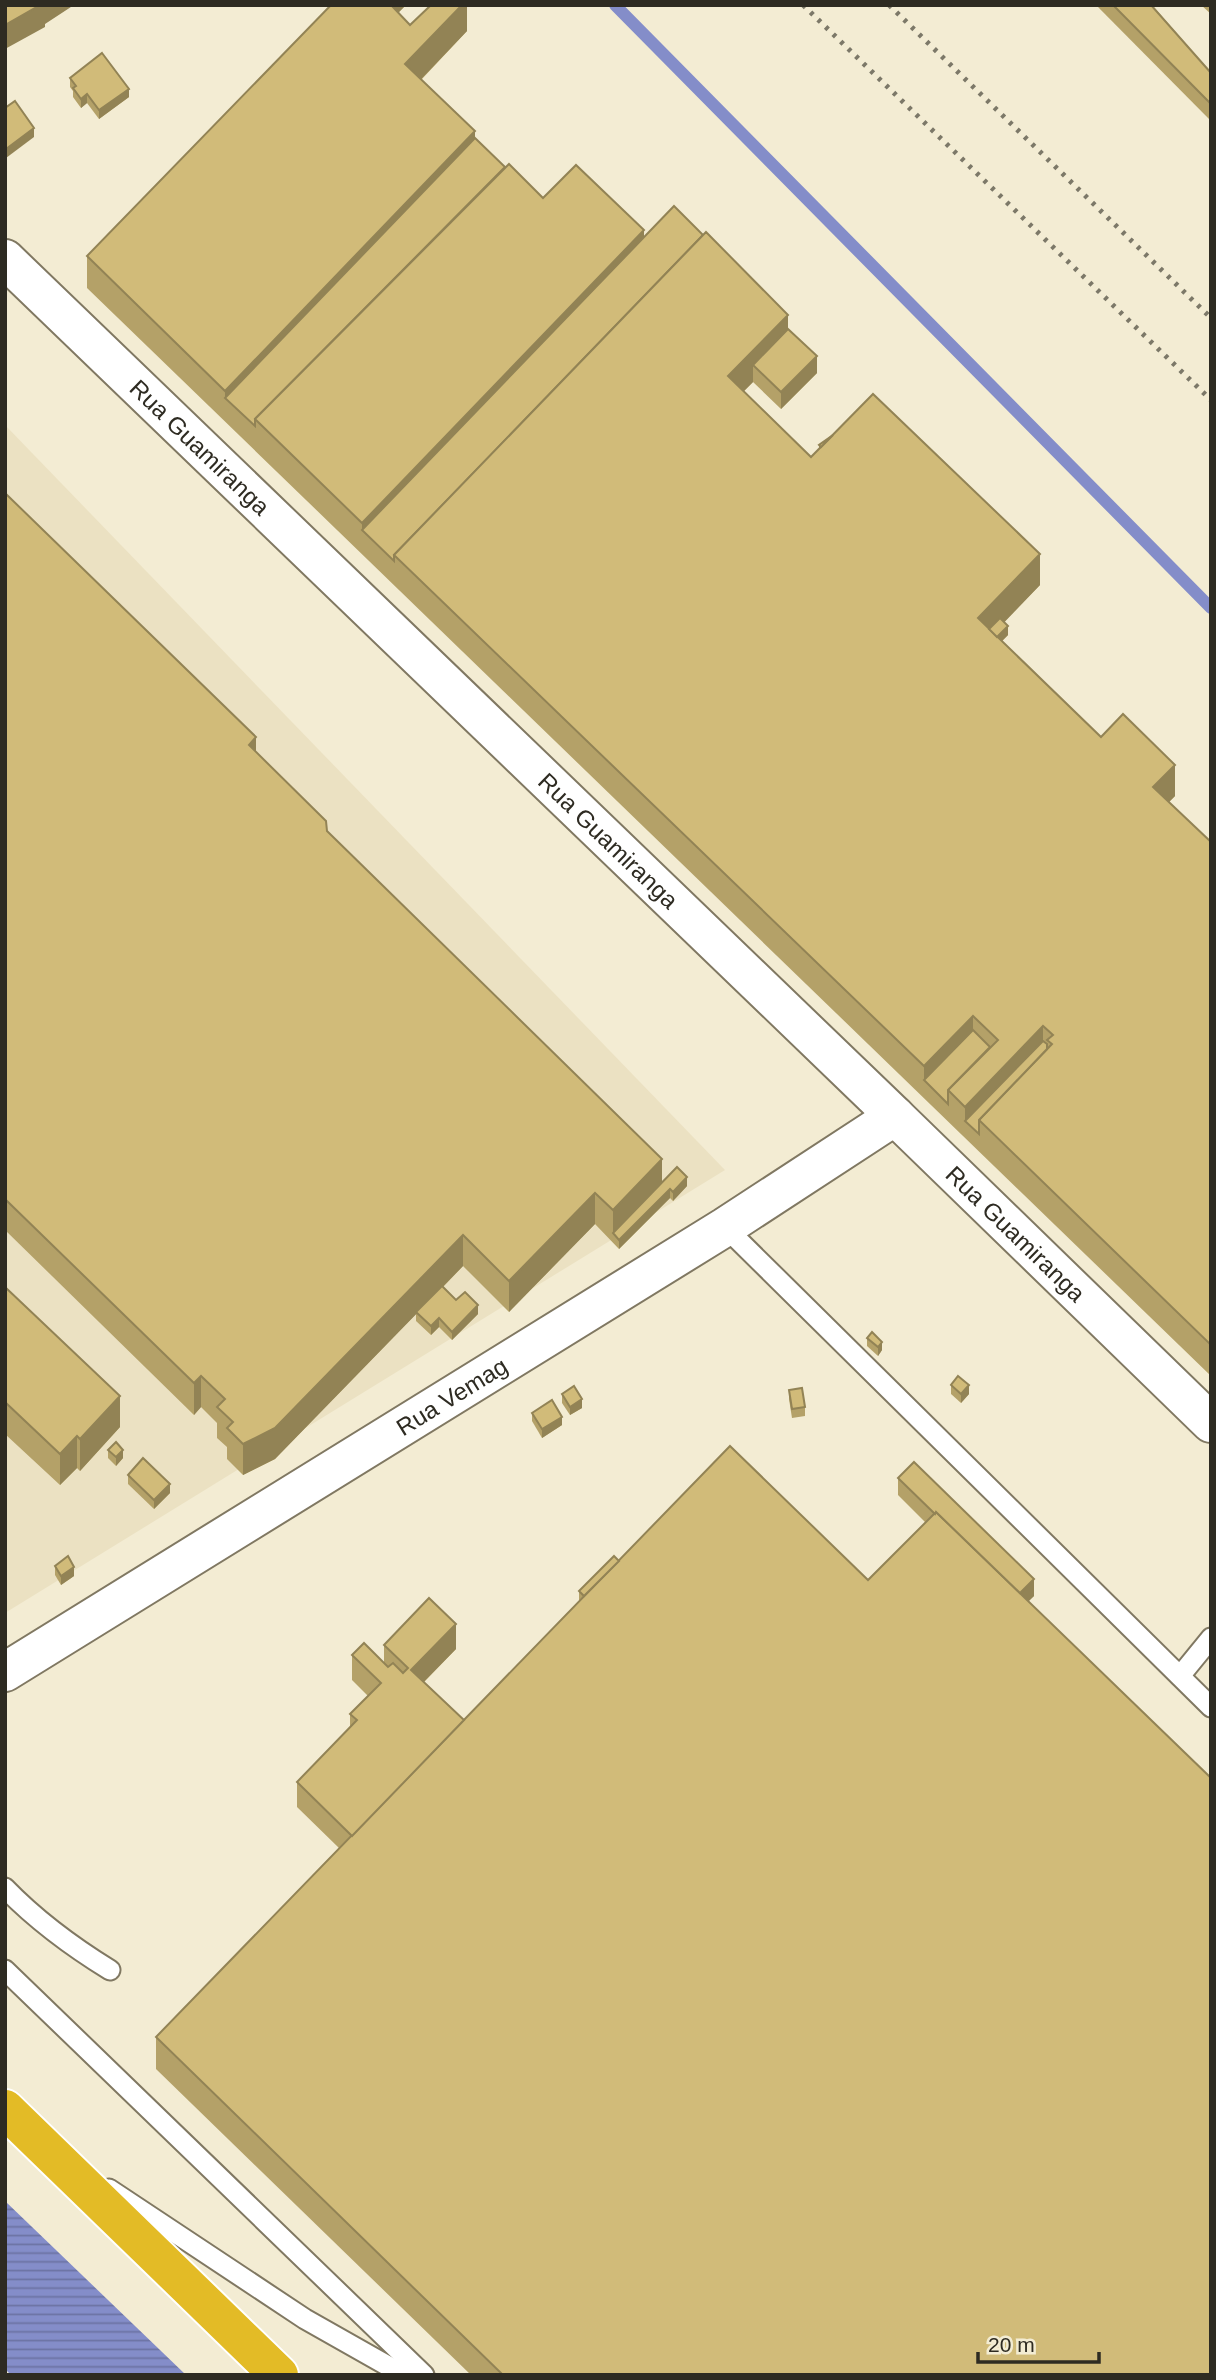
<svg xmlns="http://www.w3.org/2000/svg" width="1216" height="2380" font-family="Helvetica,sans-serif">
<defs>
<pattern id="water-rules" width="6" height="5" patternUnits="userSpaceOnUse" patternTransform="scale(1.75)"><rect width="6" height="5" fill="#848dc9"/><path d="M0 2.5h6" fill="none" stroke="#6c73a3"/></pattern>
</defs>
<rect width="100%" height="100%" fill="#f3ecd3"/>
<polygon fill="#ebe1c2" points="5,425 725,1170 5,1613"/>
<polygon fill="url(#water-rules)" points="5,2201 186,2375 11,2375 5,2369"/>
<g fill="none" stroke-linecap="round" stroke-linejoin="round">
<polyline stroke="#848dc9" stroke-width="12" points="615,5 1211,608"/>
<g stroke="#807862" stroke-width="23">
<g id="lane">
<polyline points="725,1227 1211,1707"/>
<polyline points="1180,1676 1211,1638"/>
<path d="M5 1888C37 1921 71 1946 110 1970"/>
<polyline points="5,1970 424,2375"/>
<polyline points="109,2189 305,2319 404,2375"/>
</g>
</g>
<g stroke="#807862" stroke-width="42">
<g id="street">
<path id="s1" d="M5 259 895 1116"/>
</g>
</g>
<g stroke="#807862" stroke-width="42">
<g id="secondary">
<path id="s2" d="M5 1672 725 1227 895 1116 1211 1423"/>
</g>
</g>
<g stroke="#fff" stroke-width="42">
<polyline id="highway" points="5,2109 279,2375"/>
</g>
<use href="#lane" stroke="#fff" stroke-width="19"/>
<use href="#street" stroke="#fff" stroke-width="38"/>
<use href="#secondary" stroke="#fff" stroke-width="38"/>
<use href="#highway" stroke="#e3bb26" stroke-width="38"/>
<g stroke="#7c7868" stroke-width="5" stroke-dasharray="3.5 7" stroke-linecap="butt">
<polyline points="803,5 1211,400"/>
<polyline points="889,5 1211,318"/>
</g>
</g>
<g fill="#b4a168">
<polygon points="331,5 406,5 398,13 410,25 467,5 467,31 421,80 475,138 505,167 543,198 644,237 788,329 817,373 781,409 753,382 744,391 811,457 819,449 819,445 1040,585 1004,622 1008,635 1002,641 1101,737 1175,796 1169,802 1211,842 1211,1376 87,288 87,256"/>
<polygon points="1096,5 1152,5 1211,73 1211,121"/>
<polygon points="1201,5 1211,5 1211,14"/>
<polygon points="70,78 129,97 99,119 87,103 81,108 73,97 73,91 70,87"/>
<polygon points="5,493 256,752 327,831 662,1182 687,1186 673,1201 670,1198 619,1249 595,1224 509,1312 463,1266 443,1287 456,1300 478,1314 452,1340 439,1327 431,1335 416,1321 416,1314 275,1459 243,1475 227,1459 227,1447 217,1438 217,1423 201,1407 194,1415 5,1230"/>
<polygon points="5,1287 120,1427 80,1471 77,1468 60,1485 5,1434"/>
<polygon points="867,1338 882,1350 878,1356 867,1346"/>
<polygon points="951,1385 969,1394 961,1403 951,1394"/>
<polygon points="789,1390 805,1407 805,1416 792,1418 789,1399"/>
<polygon points="562,1394 582,1408 570,1415 562,1403"/>
<polygon points="532,1413 562,1425 542,1438 532,1421"/>
<polygon points="108,1450 123,1458 116,1466 108,1458"/>
<polygon points="128,1475 170,1493 154,1509 128,1484"/>
<polygon points="898,1478 1034,1596 1028,1601 1211,2375 471,2375 156,2069 156,2037 339,1848 297,1807 297,1782 350,1727 350,1714 368,1696 352,1680 352,1655 384,1663 384,1645 456,1649 424,1682 464,1720 579,1601 579,1591 619,1561 868,1580 926,1523 898,1495"/>
<polygon points="55,1566 74,1576 61,1585 55,1575"/>
</g>
<g fill="#928355">
<polygon points="40,5 74,5 45,24 45,27 5,49 5,25"/>
<polygon points="383,5 406,5 383,28"/>
<polygon points="462,5 467,5 467,31 405,96 405,64"/>
<polygon points="129,89 129,97 99,119 99,110"/>
<polygon points="87,94 87,103 81,108 81,99"/>
<polygon points="34,128 34,137 6,158 6,149"/>
<polygon points="475,131 475,163 225,398 225,422 225,391"/>
<polygon points="644,230 644,262 362,530 362,523"/>
<polygon points="788,315 788,346 753,365 753,382 728,407 728,376"/>
<polygon points="817,356 817,373 781,409 781,392"/>
<polygon points="1040,554 1040,585 992,635 978,618"/>
<polygon points="1008,626 1008,635 996,647 996,638"/>
<polygon points="256,737 256,769 249,745"/>
<polygon points="1175,765 1175,796 1153,818 1153,787"/>
<polygon points="973,1016 973,1047 924,1080 924,1066"/>
<polygon points="1043,1026 1043,1058 979,1120 965,1121 965,1138 965,1107"/>
<polygon points="662,1159 662,1190 613,1233 613,1242 613,1210"/>
<polygon points="687,1177 687,1186 673,1201 673,1192"/>
<polygon points="670,1189 670,1198 619,1249 619,1240"/>
<polygon points="595,1193 595,1224 509,1312 509,1281"/>
<polygon points="463,1235 463,1266 275,1459 243,1475 243,1444"/>
<polygon points="478,1305 478,1314 452,1340 452,1332"/>
<polygon points="439,1318 439,1327 431,1335 431,1326"/>
<polygon points="882,1342 882,1350 878,1356 878,1347"/>
<polygon points="201,1376 201,1407 194,1415 194,1383"/>
<polygon points="969,1385 969,1394 961,1403 961,1394"/>
<polygon points="120,1396 120,1427 80,1471 80,1439"/>
<polygon points="582,1399 582,1408 570,1415 570,1407"/>
<polygon points="562,1417 562,1425 542,1438 542,1429"/>
<polygon points="77,1436 77,1468 60,1485 60,1454"/>
<polygon points="123,1450 123,1458 116,1466 116,1457"/>
<polygon points="170,1484 170,1493 154,1509 154,1500"/>
<polygon points="74,1567 74,1576 61,1585 61,1576"/>
<polygon points="1034,1579 1034,1596 1018,1612 1018,1595"/>
<polygon points="456,1624 456,1649 411,1695 411,1670"/>
</g>
<g fill="#d1bb79" stroke="#928355" stroke-width="2">
<polygon points="5,5 40,5 5,25"/>
<polygon points="331,5 391,5 410,25 431,5 462,5 405,64 475,131 225,391 87,256"/>
<polygon points="1113,5 1151,5 1211,73 1211,104"/>
<polygon points="102,53 129,89 99,110 87,94 81,99 73,88 76,86 70,78"/>
<polygon points="15,101 34,128 6,149 5,108"/>
<polygon points="475,138 505,167 255,419 255,426 225,398"/>
<polygon points="509,164 543,198 576,165 644,230 362,523 255,419"/>
<polygon points="674,206 703,235 394,555 394,561 362,530"/>
<polygon points="706,232 788,315 728,376 811,457 873,394 1040,554 978,618 1101,737 1123,714 1175,765 1153,787 1211,842 1211,1345 979,1120 1052,1044 1047,1040 1053,1035 1043,1026 965,1107 948,1090 998,1040 973,1016 924,1066 394,555"/>
<polygon points="788,329 817,356 781,392 753,365"/>
<polygon points="833,435 821,447 819,445"/>
<polygon points="5,493 256,737 249,745 326,821 327,831 662,1159 613,1210 595,1193 509,1281 463,1235 275,1428 243,1444 227,1428 233,1422 217,1407 225,1399 201,1376 194,1383 5,1199"/>
<polygon points="1000,618 1008,626 997,637 989,629"/>
<polygon points="973,1030 990,1047 948,1090 948,1104 924,1080"/>
<polygon points="1043,1041 1047,1044 1047,1049 979,1120 979,1134 965,1121"/>
<polygon points="677,1167 687,1177 673,1192 670,1189 619,1240 613,1233"/>
<polygon points="442,1286 456,1300 465,1292 478,1305 452,1332 439,1318 431,1326 416,1312"/>
<polygon points="5,1287 120,1396 80,1439 77,1436 60,1454 5,1402"/>
<polygon points="872,1332 882,1342 878,1347 867,1338"/>
<polygon points="958,1376 969,1385 961,1394 951,1385"/>
<polygon points="574,1386 582,1399 570,1407 562,1394"/>
<polygon points="802,1388 805,1407 792,1409 789,1390"/>
<polygon points="552,1400 562,1417 542,1429 532,1413"/>
<polygon points="116,1442 123,1450 116,1457 108,1450"/>
<polygon points="730,1446 868,1580 936,1512 1211,1778 1211,2375 503,2375 156,2037"/>
<polygon points="143,1458 170,1484 154,1500 128,1475"/>
<polygon points="914,1462 1034,1579 1020,1593 936,1512 935,1514 898,1478"/>
<polygon points="68,1556 74,1567 61,1576 55,1566"/>
<polygon points="614,1556 619,1561 584,1596 579,1591"/>
<polygon points="429,1598 456,1624 411,1670 464,1720 352,1836 297,1782 357,1720 350,1714 381,1683 352,1655 364,1643 388,1667 393,1663 403,1673 408,1668 384,1645"/>
</g>
<g text-anchor="middle" dominant-baseline="central" stroke-width="6" stroke-linejoin="round" paint-order="stroke">
<g font-size="24" fill="#2e2b22" stroke="#f3ecd3">
<text stroke="none"><textPath href="#s1" startOffset="271">Rua Guamiranga</textPath></text>
<text stroke="none"><textPath href="#s1" startOffset="838">Rua Guamiranga</textPath></text>
<text stroke="none"><textPath href="#s2" startOffset="1218">Rua Guamiranga</textPath></text>
<text stroke="none"><textPath href="#s2" startOffset="525">Rua Vemag</textPath></text>
</g>
</g>
<rect width="1216" height="2380" fill="none" stroke="#2e2b22" stroke-width="14"/>
<path d="M978 2352v10h121v-10" fill="none" stroke="#2e2b22" stroke-width="3.5"/>
<text x="988" y="2352" font-size="21" fill="#2e2b22" stroke="#f3ecd3" stroke-width="5" paint-order="stroke">20 m</text>
</svg>
